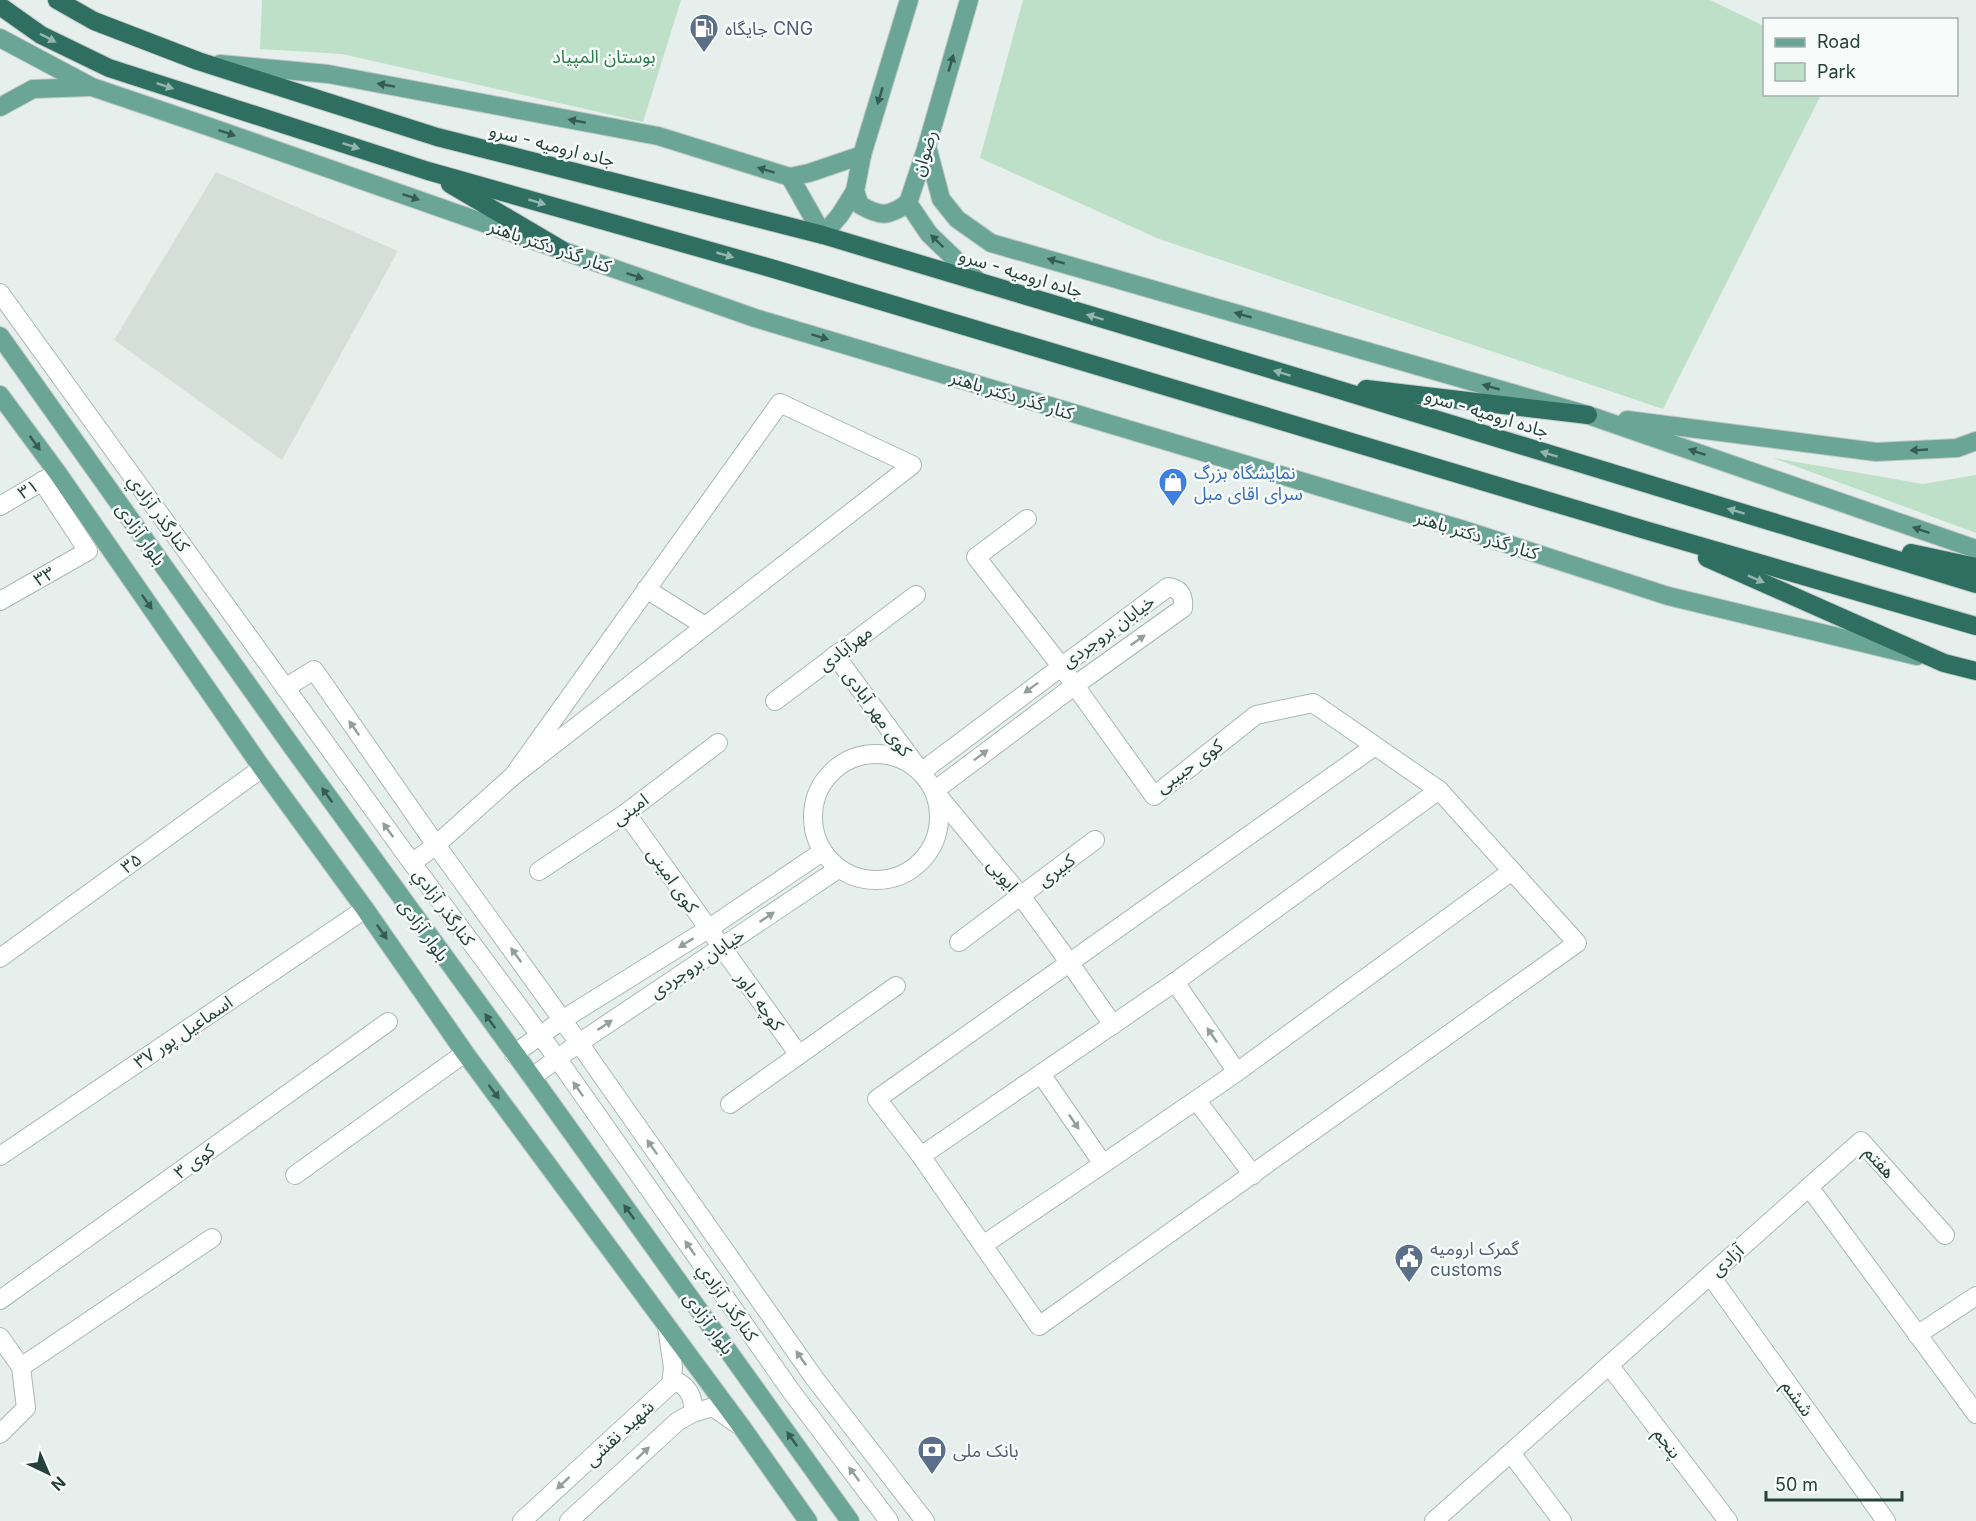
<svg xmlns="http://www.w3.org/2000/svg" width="1976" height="1521" font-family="Inter,'Noto Sans Arabic',sans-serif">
<rect width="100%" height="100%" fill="#e6efeb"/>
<polygon fill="#d4dfda" points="216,172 398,251 282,460 114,340"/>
<g fill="#bfe0c8">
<polygon points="262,0 681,0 643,122 342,54 260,49"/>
<polygon points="1023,0 1710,0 1764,26 1764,94 1821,95 1663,409 1159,239 980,158"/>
<polygon points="1773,458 1923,484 1976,475 1976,533"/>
</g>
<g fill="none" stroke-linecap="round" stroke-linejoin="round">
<g stroke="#a8b8b2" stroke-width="20">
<g id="minor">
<polyline points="0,293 412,863 557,1058 791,1391 889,1521"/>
<polyline points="0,506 53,475"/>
<polyline points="1027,519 976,557 1061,666 1154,796 1256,715 1313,703 1439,790 1577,943 1039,1326 921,1156 877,1099 1375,746"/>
<polyline points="646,589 705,626"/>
<polyline points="0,601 88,551 42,481"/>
<path d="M835 655 921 772 1168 587C1181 589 1184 596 1183 608L1074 686 934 791 1021 896 1069 962 1113 1025"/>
<polyline points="285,688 314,670 436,845 579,1043 815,1379 925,1521"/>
<polyline points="775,701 916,595"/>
<circle cx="876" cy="817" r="63"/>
<polyline points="626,813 799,1055"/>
<polyline points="412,863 436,845 513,776 912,465 780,403 513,776"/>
<polyline points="539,871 626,813 718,743"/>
<polyline points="959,942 1095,840"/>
<polyline points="0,958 262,768"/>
<polyline points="1175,982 1439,790"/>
<polyline points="514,1054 562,1020 708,929 822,852"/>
<polyline points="1237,1072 1512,871"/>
<polyline points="532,1077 579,1043 838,869"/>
<polyline points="1197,1101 1253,1175"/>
<polyline points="730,1104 896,986"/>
<polyline points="0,1156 365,909"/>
<polyline points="921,1156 1175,982 1237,1072 1103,1164 1041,1074"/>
<polyline points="295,1175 465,1053"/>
<polyline points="1809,1187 1861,1141 1945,1235"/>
<polyline points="983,1245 1103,1164"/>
<polyline points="1710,1275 1886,1521"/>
<polyline points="0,1300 388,1022"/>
<polyline points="1917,1335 1976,1296"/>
<polyline points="0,1337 21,1367 26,1408 0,1434"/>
<polyline points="1609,1365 1728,1521"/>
<polyline points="21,1367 212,1238"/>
<path d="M671 1384 678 1382C690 1389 694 1399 693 1413"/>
<polyline points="1511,1453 1562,1521"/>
<polyline points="522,1521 671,1384 673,1368 667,1326"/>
<polyline points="569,1521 678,1421 693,1413 713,1407 739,1425"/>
<polyline points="1434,1521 1809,1187 1976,1414"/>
</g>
</g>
<g stroke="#c2cac8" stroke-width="20">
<g id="major">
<polyline points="969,0 927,146 908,203 929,234 979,282"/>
<polyline points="0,38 92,87 207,126 755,318 1461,529 1668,596 1917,656"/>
<polyline points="220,64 328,74 658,136 790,177 809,173 862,155"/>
<polyline points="0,107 33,89 90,87"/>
<polyline points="927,146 941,199 957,219 991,243 1588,415 1976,549"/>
<polyline points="790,177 823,235 840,215 855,191 862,155 909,0"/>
<path d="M855 191 860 205C881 217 888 217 908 203"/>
<polyline points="0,336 293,748 532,1077 850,1521"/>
<polyline points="0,395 57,472 262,768 365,909 465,1053 741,1426 808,1521"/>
<polyline points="1627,420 1876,452 1957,448 1976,441"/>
</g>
</g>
<g stroke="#c2cac8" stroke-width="20">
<g id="highway">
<polyline points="57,0 94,21 198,61 437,137 823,235 1320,384 1976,584"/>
<polyline points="0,6 41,35 109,68 428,171 774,269 1645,530 1976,626"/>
<polyline points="450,184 562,250"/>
<polyline points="1366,389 1588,415"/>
<polyline points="1911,553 1976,567"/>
<polyline points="1707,558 1944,663 1976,671"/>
</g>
</g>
<use href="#minor" stroke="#fff" stroke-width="18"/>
<use href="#major" stroke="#6aa596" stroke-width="18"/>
<use href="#highway" stroke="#2f6f62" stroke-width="18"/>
</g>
<defs><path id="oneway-solid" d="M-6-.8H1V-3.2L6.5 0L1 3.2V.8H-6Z" transform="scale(1.5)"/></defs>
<g fill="#93b5ae">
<use href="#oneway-solid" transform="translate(48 38) rotate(27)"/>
<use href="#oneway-solid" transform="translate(165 86) rotate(18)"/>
<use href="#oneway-solid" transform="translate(351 146) rotate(18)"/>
<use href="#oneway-solid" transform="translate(537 202) rotate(16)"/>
<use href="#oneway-solid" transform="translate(725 255) rotate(16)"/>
<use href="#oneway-solid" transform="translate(1095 317) rotate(-163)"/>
<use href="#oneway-solid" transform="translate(1282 373) rotate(-163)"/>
<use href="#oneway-solid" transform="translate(1549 454) rotate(-163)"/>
<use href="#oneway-solid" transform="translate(1736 511) rotate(-163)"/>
<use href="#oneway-solid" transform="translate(1756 579) rotate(24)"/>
</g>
<g fill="#365b51">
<use href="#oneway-solid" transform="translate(951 63) rotate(-74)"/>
<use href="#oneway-solid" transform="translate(386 85) rotate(-170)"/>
<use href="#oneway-solid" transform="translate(880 96) rotate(107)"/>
<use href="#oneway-solid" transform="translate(577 121) rotate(-170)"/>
<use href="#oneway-solid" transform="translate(227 133) rotate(19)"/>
<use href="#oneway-solid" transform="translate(766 170) rotate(-163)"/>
<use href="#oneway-solid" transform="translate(411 197) rotate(19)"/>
<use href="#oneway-solid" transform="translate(937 241) rotate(-136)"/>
<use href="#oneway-solid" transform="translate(1056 261) rotate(-164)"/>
<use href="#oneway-solid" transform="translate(635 276) rotate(19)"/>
<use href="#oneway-solid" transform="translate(1243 315) rotate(-164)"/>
<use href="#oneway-solid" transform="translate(820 337) rotate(17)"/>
<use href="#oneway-solid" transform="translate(1491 387) rotate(-164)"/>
<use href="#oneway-solid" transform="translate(35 443) rotate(54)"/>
<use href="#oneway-solid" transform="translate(1919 450) rotate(177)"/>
<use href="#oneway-solid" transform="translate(1697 452) rotate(-161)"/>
<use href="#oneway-solid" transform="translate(1921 530) rotate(-161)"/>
<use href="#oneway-solid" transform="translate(147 602) rotate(55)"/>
<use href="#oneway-solid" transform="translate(327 795) rotate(-126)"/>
<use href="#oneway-solid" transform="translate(382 932) rotate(55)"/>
<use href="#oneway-solid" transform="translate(490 1021) rotate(-126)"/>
<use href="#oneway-solid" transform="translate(494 1092) rotate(53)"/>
<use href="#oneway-solid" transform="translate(629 1212) rotate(-126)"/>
<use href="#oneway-solid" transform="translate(792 1439) rotate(-126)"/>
</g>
<g fill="#92a09c">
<use href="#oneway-solid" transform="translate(1138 640) rotate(-35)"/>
<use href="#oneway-solid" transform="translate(1031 688) rotate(143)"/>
<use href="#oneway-solid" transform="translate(354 728) rotate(-125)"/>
<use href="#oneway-solid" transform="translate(981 755) rotate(-37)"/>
<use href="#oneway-solid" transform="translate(388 830) rotate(-126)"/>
<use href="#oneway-solid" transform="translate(767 917) rotate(-34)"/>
<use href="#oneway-solid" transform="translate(686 943) rotate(148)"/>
<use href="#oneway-solid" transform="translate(516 955) rotate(-126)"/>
<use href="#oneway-solid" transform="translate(605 1025) rotate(-34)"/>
<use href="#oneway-solid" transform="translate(1212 1035) rotate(-124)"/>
<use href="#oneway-solid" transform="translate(578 1089) rotate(-125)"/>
<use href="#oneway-solid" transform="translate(1074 1122) rotate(56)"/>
<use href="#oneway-solid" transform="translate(652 1147) rotate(-125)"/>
<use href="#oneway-solid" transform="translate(690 1248) rotate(-125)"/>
<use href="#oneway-solid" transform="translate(801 1358) rotate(-125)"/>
<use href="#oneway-solid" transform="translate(643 1453) rotate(-43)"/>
<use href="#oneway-solid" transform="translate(854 1474) rotate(-127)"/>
<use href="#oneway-solid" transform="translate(563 1483) rotate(137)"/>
</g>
<defs>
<g id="fuel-pin" transform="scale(1.5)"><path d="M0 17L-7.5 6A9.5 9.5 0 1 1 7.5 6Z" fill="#5c6f8a" stroke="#f7fbf9"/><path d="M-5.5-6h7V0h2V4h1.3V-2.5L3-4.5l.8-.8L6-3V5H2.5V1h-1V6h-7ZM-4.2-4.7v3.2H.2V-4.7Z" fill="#fff"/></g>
<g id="shop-pin" transform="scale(1.5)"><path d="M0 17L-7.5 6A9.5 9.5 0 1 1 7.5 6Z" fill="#3f7fe0" stroke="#f7fbf9"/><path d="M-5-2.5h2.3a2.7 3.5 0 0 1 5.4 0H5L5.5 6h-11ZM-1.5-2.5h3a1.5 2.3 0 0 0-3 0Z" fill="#fff"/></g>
<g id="civic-pin" transform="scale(1.5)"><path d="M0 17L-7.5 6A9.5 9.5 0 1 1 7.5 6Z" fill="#5c6f8a" stroke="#f7fbf9"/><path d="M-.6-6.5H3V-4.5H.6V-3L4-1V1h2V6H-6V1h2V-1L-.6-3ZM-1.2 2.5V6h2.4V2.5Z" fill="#fff"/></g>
<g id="bank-pin" transform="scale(1.5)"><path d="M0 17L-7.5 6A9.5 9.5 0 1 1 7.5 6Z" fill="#5c6f8a" stroke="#f7fbf9"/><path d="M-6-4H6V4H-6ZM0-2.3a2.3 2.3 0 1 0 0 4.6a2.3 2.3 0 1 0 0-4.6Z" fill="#fff"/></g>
</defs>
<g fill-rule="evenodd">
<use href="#fuel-pin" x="704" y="28"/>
<use href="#shop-pin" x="1173" y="482"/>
<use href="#civic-pin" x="1409" y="1258"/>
<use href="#bank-pin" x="932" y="1450"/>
</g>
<g text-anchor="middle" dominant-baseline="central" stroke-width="5" stroke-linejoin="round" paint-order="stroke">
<g font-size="18" fill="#4e5e75" stroke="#f7fbf9" text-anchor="start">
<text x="725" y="28">جایگاه CNG</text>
<text x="1430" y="1248">گمرک ارومیه<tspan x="1430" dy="21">customs</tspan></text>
<text x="953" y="1450">بانک ملى</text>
</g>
<g font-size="18" fill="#2d7a4b" stroke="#f7fbf9">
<text x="604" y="56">بوستان المپیاد</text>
</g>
<g font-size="18" fill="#24423a" stroke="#f7fbf9">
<text transform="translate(552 145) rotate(14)">جاده ارومیه - سرو</text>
<text transform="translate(924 153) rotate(-72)">رضوان</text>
<text transform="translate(550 246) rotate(19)">کنار گذر دکتر باهنر</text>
<text transform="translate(1021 273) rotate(17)">جاده ارومیه - سرو</text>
<text transform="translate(1012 395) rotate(17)">کنار گذر دکتر باهنر</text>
<text transform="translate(1487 413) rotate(17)">جاده ارومیه - سرو</text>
<text transform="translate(28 489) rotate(-31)">۳۱</text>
<text transform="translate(159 513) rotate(54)">کنارگذر آزادي</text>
<text transform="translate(141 534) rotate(55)">بلوار آزادی</text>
<text transform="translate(1477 535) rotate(17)">کنار گذر دکتر باهنر</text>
<text transform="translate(44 576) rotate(-30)">۳۳</text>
<text transform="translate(1108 631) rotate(-36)">خیابان بروجردی</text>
<text transform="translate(845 648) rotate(-37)">مهرآبادی</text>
<text transform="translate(878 713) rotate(54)">کوی مهر آبادی</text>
<text transform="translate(1189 766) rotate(-36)">کوی حبیبی</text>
<text transform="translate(630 809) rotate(-36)">امینی</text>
<text transform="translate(131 863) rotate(-36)">۳۵</text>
<text transform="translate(1056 870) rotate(-37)">کبیری</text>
<text transform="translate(1003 875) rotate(50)">ایوبی</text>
<text transform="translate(673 880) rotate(55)">کوی امینی</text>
<text transform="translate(444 907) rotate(54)">کنارگذر آزادي</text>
<text transform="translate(424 930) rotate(54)">بلوار آزادی</text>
<text transform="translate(697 963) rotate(-34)">خیابان بروجردی</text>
<text transform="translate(760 1001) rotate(54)">کوچه داور</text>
<text transform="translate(183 1032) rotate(-34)">اسماعیل پور ۳۷</text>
<text transform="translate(194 1161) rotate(-36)">کوی ۳</text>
<text transform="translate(1880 1162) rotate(48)">هفتم</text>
<text transform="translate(1727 1260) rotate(-42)">آزادی</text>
<text transform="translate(728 1302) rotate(55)">کنارگذر آزادي</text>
<text transform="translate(709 1323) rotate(54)">بلوار آزادی</text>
<text transform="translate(1798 1398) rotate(54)">ششم</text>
<text transform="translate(619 1433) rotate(-43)">شهید نقشی</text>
<text transform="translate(1668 1443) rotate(53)">پنجم</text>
</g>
<g font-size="18" fill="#366cbe" stroke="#f7fbf9" text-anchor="start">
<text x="1194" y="472">نمایشگاه بزرگ<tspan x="1194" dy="21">سرای اقای مبل</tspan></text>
</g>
</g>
<rect x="1763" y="18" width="195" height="78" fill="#f7fbf9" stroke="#a3b1ad" stroke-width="1.5"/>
<rect x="1775" y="38" width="30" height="9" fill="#6aa596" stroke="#a3b1ad" stroke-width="1.5"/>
<text x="1817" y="48" font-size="18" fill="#24423a">Road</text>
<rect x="1775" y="63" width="30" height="18" fill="#bfe0c8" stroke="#a3b1ad" stroke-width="1.5"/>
<text x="1817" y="78" font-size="18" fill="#24423a">Park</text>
<g transform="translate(48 1473) rotate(136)" stroke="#f7fbf9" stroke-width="4.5" paint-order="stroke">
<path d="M0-4.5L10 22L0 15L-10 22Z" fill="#24423a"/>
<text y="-9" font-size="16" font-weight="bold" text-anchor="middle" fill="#24423a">N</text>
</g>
<path d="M1766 1491v9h136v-9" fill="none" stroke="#24423a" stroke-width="3"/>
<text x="1775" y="1491" font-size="18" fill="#24423a" stroke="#f7fbf9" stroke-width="4.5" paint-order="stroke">50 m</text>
</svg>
